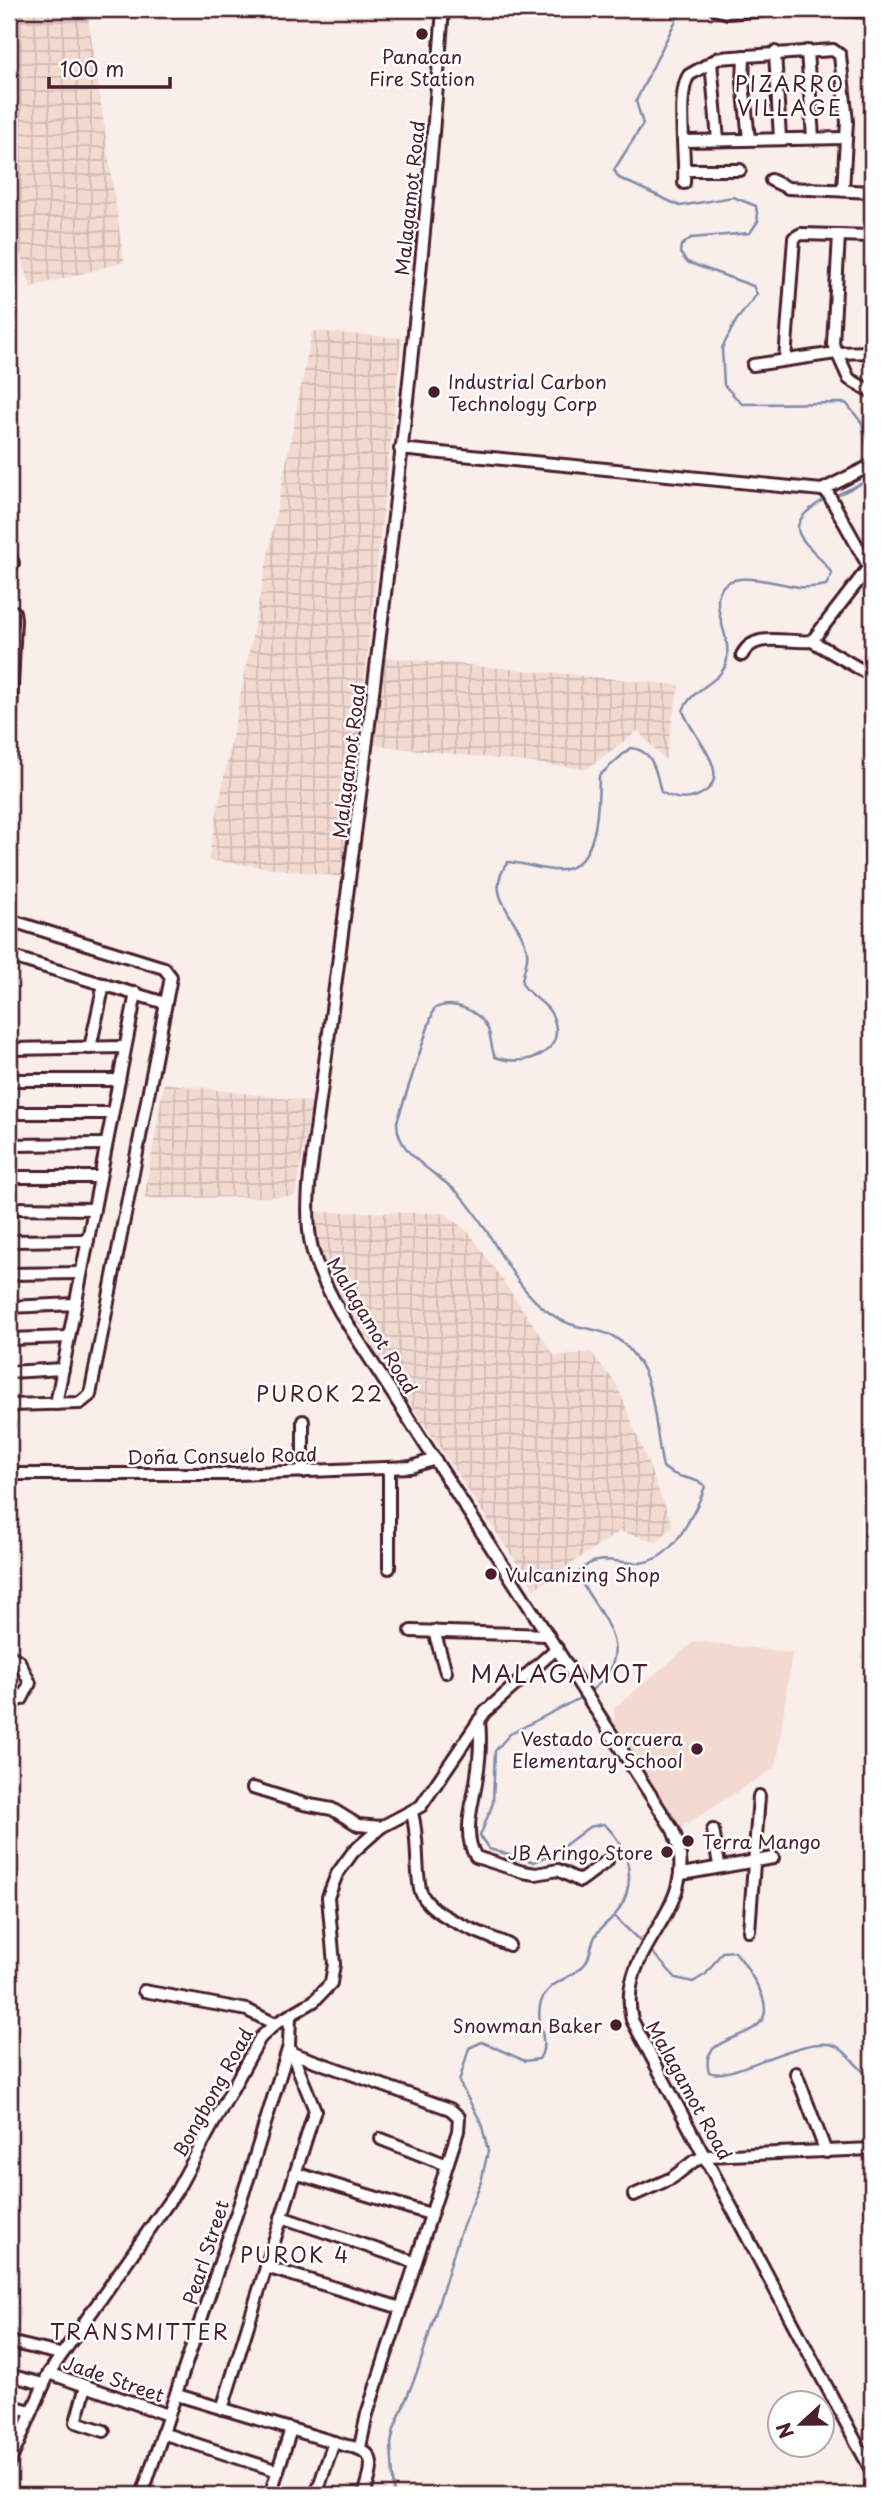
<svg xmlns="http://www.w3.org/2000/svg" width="881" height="2504" font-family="'Playpen Sans',sans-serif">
<defs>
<pattern id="industrial-grid" width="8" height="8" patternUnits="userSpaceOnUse" patternTransform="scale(1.75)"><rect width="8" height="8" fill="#f2dad1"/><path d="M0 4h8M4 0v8" fill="none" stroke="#d1bbb4"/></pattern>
</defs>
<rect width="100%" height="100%" fill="#f9eeea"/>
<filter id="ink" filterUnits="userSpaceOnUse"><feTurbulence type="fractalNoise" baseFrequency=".0143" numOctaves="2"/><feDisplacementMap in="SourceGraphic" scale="14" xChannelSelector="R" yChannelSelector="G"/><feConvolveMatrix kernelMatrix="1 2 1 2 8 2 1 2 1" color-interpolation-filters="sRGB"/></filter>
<g filter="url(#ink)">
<polygon fill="#f2dad1" points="695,1641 792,1653 776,1767 680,1828 616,1732 614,1708"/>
<g fill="url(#industrial-grid)">
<polygon points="9,9 87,9 124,262 31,287 9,218"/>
<polygon points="312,331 402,338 343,877 208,860"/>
<polygon points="384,657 679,685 665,760 638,731 586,769 373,745"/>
<polygon points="164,1083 312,1102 295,1196 144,1199"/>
<polygon points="314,1212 445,1213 471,1235 555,1356 591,1352 617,1385 673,1526 657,1542 620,1531 534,1589 398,1385 320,1261"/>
</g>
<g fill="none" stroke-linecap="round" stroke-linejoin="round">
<g stroke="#7f8baa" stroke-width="2.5">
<polyline points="678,9 680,12 636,101 643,124 614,170 619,178 680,206 733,197 756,206 758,221 750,233 691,238 681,246 680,253 687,262 753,286 757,294 736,321 722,348 724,385 742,404 846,403 862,423 870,462"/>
<polyline points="835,496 869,480 871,469"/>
<path d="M588 1693C638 1656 607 1624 581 1582L580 1571C608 1539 646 1596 686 1526 693 1513 701 1501 705 1486 695 1476 677 1480 663 1467 656 1438 655 1388 640 1364 611 1317 586 1339 551 1314 509 1285 494 1231 460 1195 440 1174 396 1156 397 1122L434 1009C452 999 479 1010 488 1029 491 1037 491 1048 495 1057 524 1068 570 1053 552 1015 546 1001 529 997 522 983 522 973 529 961 527 951 520 916 481 898 508 862 526 863 546 872 562 870 600 865 598 803 599 776L630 748C654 749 656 773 661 792 672 798 684 802 697 796 739 778 693 739 683 711 692 686 724 683 727 659 730 638 717 619 718 600 720 563 779 585 799 587 809 588 817 587 826 585L832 574C815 543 769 532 825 499"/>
<polyline points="614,1916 644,1945"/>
<path d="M649 1949 676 1978 693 1982 706 1974 722 1952 734 1951C744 1961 749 1972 756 1983 795 2050 694 2023 709 2072 729 2083 804 2033 836 2046 848 2052 854 2064 864 2072L872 2073"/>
<path d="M394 2495 391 2444 394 2429 419 2367 459 2236 481 2182 488 2151 481 2122 459 2082 469 2048 482 2042 525 2061 539 2059C551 2042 534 2022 541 2002 548 1982 567 1980 581 1968 592 1959 589 1946 596 1935 602 1925 612 1920 618 1911 638 1882 629 1847 604 1824L589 1827 556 1852 534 1862 489 1849 480 1836 493 1803 495 1751 510 1734 582 1697"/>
</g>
<g stroke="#4a1f2b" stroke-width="16">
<g id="minor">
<path d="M443 9C414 399 362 787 310 1175 304 1238 310 1257 340 1312L673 1830C707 1910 614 1944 632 2020L872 2472"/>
<polyline points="715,9 728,13 786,9"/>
<polyline points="826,9 871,12"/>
<polyline points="807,51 813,138"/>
<polyline points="775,52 780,138"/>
<polyline points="744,56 743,83 749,139"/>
<polyline points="711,62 718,140"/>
<polyline points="685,141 846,138"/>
<polyline points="685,170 740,170"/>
<polyline points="771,180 788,188 872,192"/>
<path d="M684 183C686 156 676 93 689 75L719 58 833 50 840 55 847 122 843 190"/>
<polyline points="839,235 833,344 849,379 872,392"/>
<polyline points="785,360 794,238 801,234 872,236"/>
<polyline points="753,365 836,353 872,352"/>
<polyline points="400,449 822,490 872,465"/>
<polyline points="9,554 13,563"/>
<polyline points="9,610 14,612 15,619 9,755"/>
<polyline points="812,641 872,676 872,706"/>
<path d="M742 655C755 630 788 644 812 641L869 567 826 490"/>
<polyline points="9,920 164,968 171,977 90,1395 80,1403 9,1405"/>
<polyline points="9,956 165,1003"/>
<polyline points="90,1048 104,984"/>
<polyline points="9,1049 125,1047"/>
<polyline points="9,1080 119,1080"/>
<polyline points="9,1113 112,1113"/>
<polyline points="9,1145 106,1144"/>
<polyline points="9,1177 100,1177"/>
<polyline points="9,1208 94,1209"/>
<polyline points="9,1241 88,1240"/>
<polyline points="9,1274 81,1273"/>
<polyline points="9,1307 75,1304"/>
<polyline points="9,1339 69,1337"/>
<polyline points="9,1372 63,1369"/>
<polyline points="56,1404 136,993"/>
<polyline points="389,1468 389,1568"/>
<polyline points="303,1472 303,1421"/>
<polyline points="9,1474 236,1474 411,1467 435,1459"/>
<polyline points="411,1631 548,1635"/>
<polyline points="434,1631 446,1672"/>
<polyline points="9,1655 19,1661 30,1683 22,1699 9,1702"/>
<path d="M479 1720C481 1739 480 1757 477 1776 474 1802 461 1833 476 1857L523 1872 536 1874 558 1870 580 1881 607 1861"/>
<polyline points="253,1788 304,1804 332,1809 358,1825 381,1827"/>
<path d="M412 1813C419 1838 415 1863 420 1889 426 1916 485 1934 509 1945"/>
<polyline points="713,1830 719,1865"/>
<polyline points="682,1874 773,1858"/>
<polyline points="749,1931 759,1796"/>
<polyline points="144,1991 247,2010 275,2024"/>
<polyline points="292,2053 450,2109 459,2117 458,2131 367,2414 360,2447"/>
<polyline points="796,2073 826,2152"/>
<polyline points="381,2139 447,2165"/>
<polyline points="295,2173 430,2214"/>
<polyline points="634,2195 672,2178 694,2161 707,2156 872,2149"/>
<polyline points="281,2217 414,2262"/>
<polyline points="266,2267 401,2308"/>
<polyline points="9,2342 60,2354"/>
<polyline points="49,2373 168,2415"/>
<polyline points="9,2375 43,2384"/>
<polyline points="86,2386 76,2422 104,2431"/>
<path d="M177 2395 347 2446C380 2450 372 2470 364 2495"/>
<polyline points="9,2405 30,2411"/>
<polyline points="222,2409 315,2110 290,2049"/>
<polyline points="162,2433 278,2471"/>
<polyline points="9,2464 49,2373 177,2190 260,2038 275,2024 314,2001 331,1983 334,1964 328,1897 337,1874 353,1852 381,1827 421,1806 485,1712 557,1648"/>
<polyline points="142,2495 249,2176 289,2046 290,2016"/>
<polyline points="270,2495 291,2429"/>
<polyline points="316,2495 334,2442"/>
</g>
</g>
<use href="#minor" stroke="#fff" stroke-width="10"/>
</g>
</g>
<g fill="#4a1f2b" stroke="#fff" stroke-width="2.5">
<circle cx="422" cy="34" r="7"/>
<circle cx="434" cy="392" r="7"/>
<circle cx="491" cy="1574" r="7"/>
<circle cx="697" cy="1749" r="7"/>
<circle cx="688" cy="1841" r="7"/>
<circle cx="667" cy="1852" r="7"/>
<circle cx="616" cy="2025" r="7"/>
</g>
<g text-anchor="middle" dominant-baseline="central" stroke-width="5" stroke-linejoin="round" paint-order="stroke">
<g font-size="19" fill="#4a1f2b" stroke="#fff" text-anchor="start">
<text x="422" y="56" text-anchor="middle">Panacan<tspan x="422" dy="22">Fire Station</tspan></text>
<text x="448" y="381">Industrial Carbon<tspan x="448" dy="22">Technology Corp</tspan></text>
<text x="505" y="1574">Vulcanizing Shop</text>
<text x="683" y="1738" text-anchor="end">Vestado Corcuera<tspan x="683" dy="22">Elementary School</tspan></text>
<text x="702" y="1841">Terra Mango</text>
<text x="653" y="1852" text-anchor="end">JB Aringo Store</text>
<text x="602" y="2025" text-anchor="end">Snowman Baker</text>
</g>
<g font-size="19" fill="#4a1f2b" stroke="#fff">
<text transform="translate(409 198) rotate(-84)">Malagamot Road</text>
<text transform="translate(348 761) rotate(-83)">Malagamot Road</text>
<text transform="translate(373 1325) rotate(59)">Malagamot Road</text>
<text transform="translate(222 1455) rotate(-1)">Doña Consuelo Road</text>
<text transform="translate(690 2090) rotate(61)">Malagamot Road</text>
<text transform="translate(212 2092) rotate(-61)">Bongbong Road</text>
<text transform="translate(205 2252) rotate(-72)">Pearl Street</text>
<text transform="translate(114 2378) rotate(19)">Jade Street</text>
</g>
<g font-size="21" letter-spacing="2" fill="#4a1f2b" stroke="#fff">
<text x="790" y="83">PIZARRO<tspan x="790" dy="24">VILLAGE</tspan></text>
<text x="320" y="1393">PUROK 22</text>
<text x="295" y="2254">PUROK 4</text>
<text x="140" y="2331">TRANSMITTER</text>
</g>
<g font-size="23" letter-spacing="2" fill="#4a1f2b" stroke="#fff">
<text x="560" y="1673">MALAGAMOT</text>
</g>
</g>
<rect width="881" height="2504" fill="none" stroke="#fff" stroke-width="35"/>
<rect x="18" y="18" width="846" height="2469" fill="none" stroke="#4a1f2b" stroke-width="2.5" filter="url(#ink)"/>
<g transform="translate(801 2424) rotate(248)"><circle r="33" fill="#ffffff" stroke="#b7a5aa" stroke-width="2"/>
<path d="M0-5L12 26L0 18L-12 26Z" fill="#4a1f2b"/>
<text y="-10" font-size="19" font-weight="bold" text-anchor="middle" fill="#4a1f2b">N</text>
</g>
<path d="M49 77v10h121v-10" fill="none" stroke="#4a1f2b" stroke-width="3.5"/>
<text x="60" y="77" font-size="21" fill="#4a1f2b" stroke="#ffffff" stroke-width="5" paint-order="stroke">100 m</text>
</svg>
